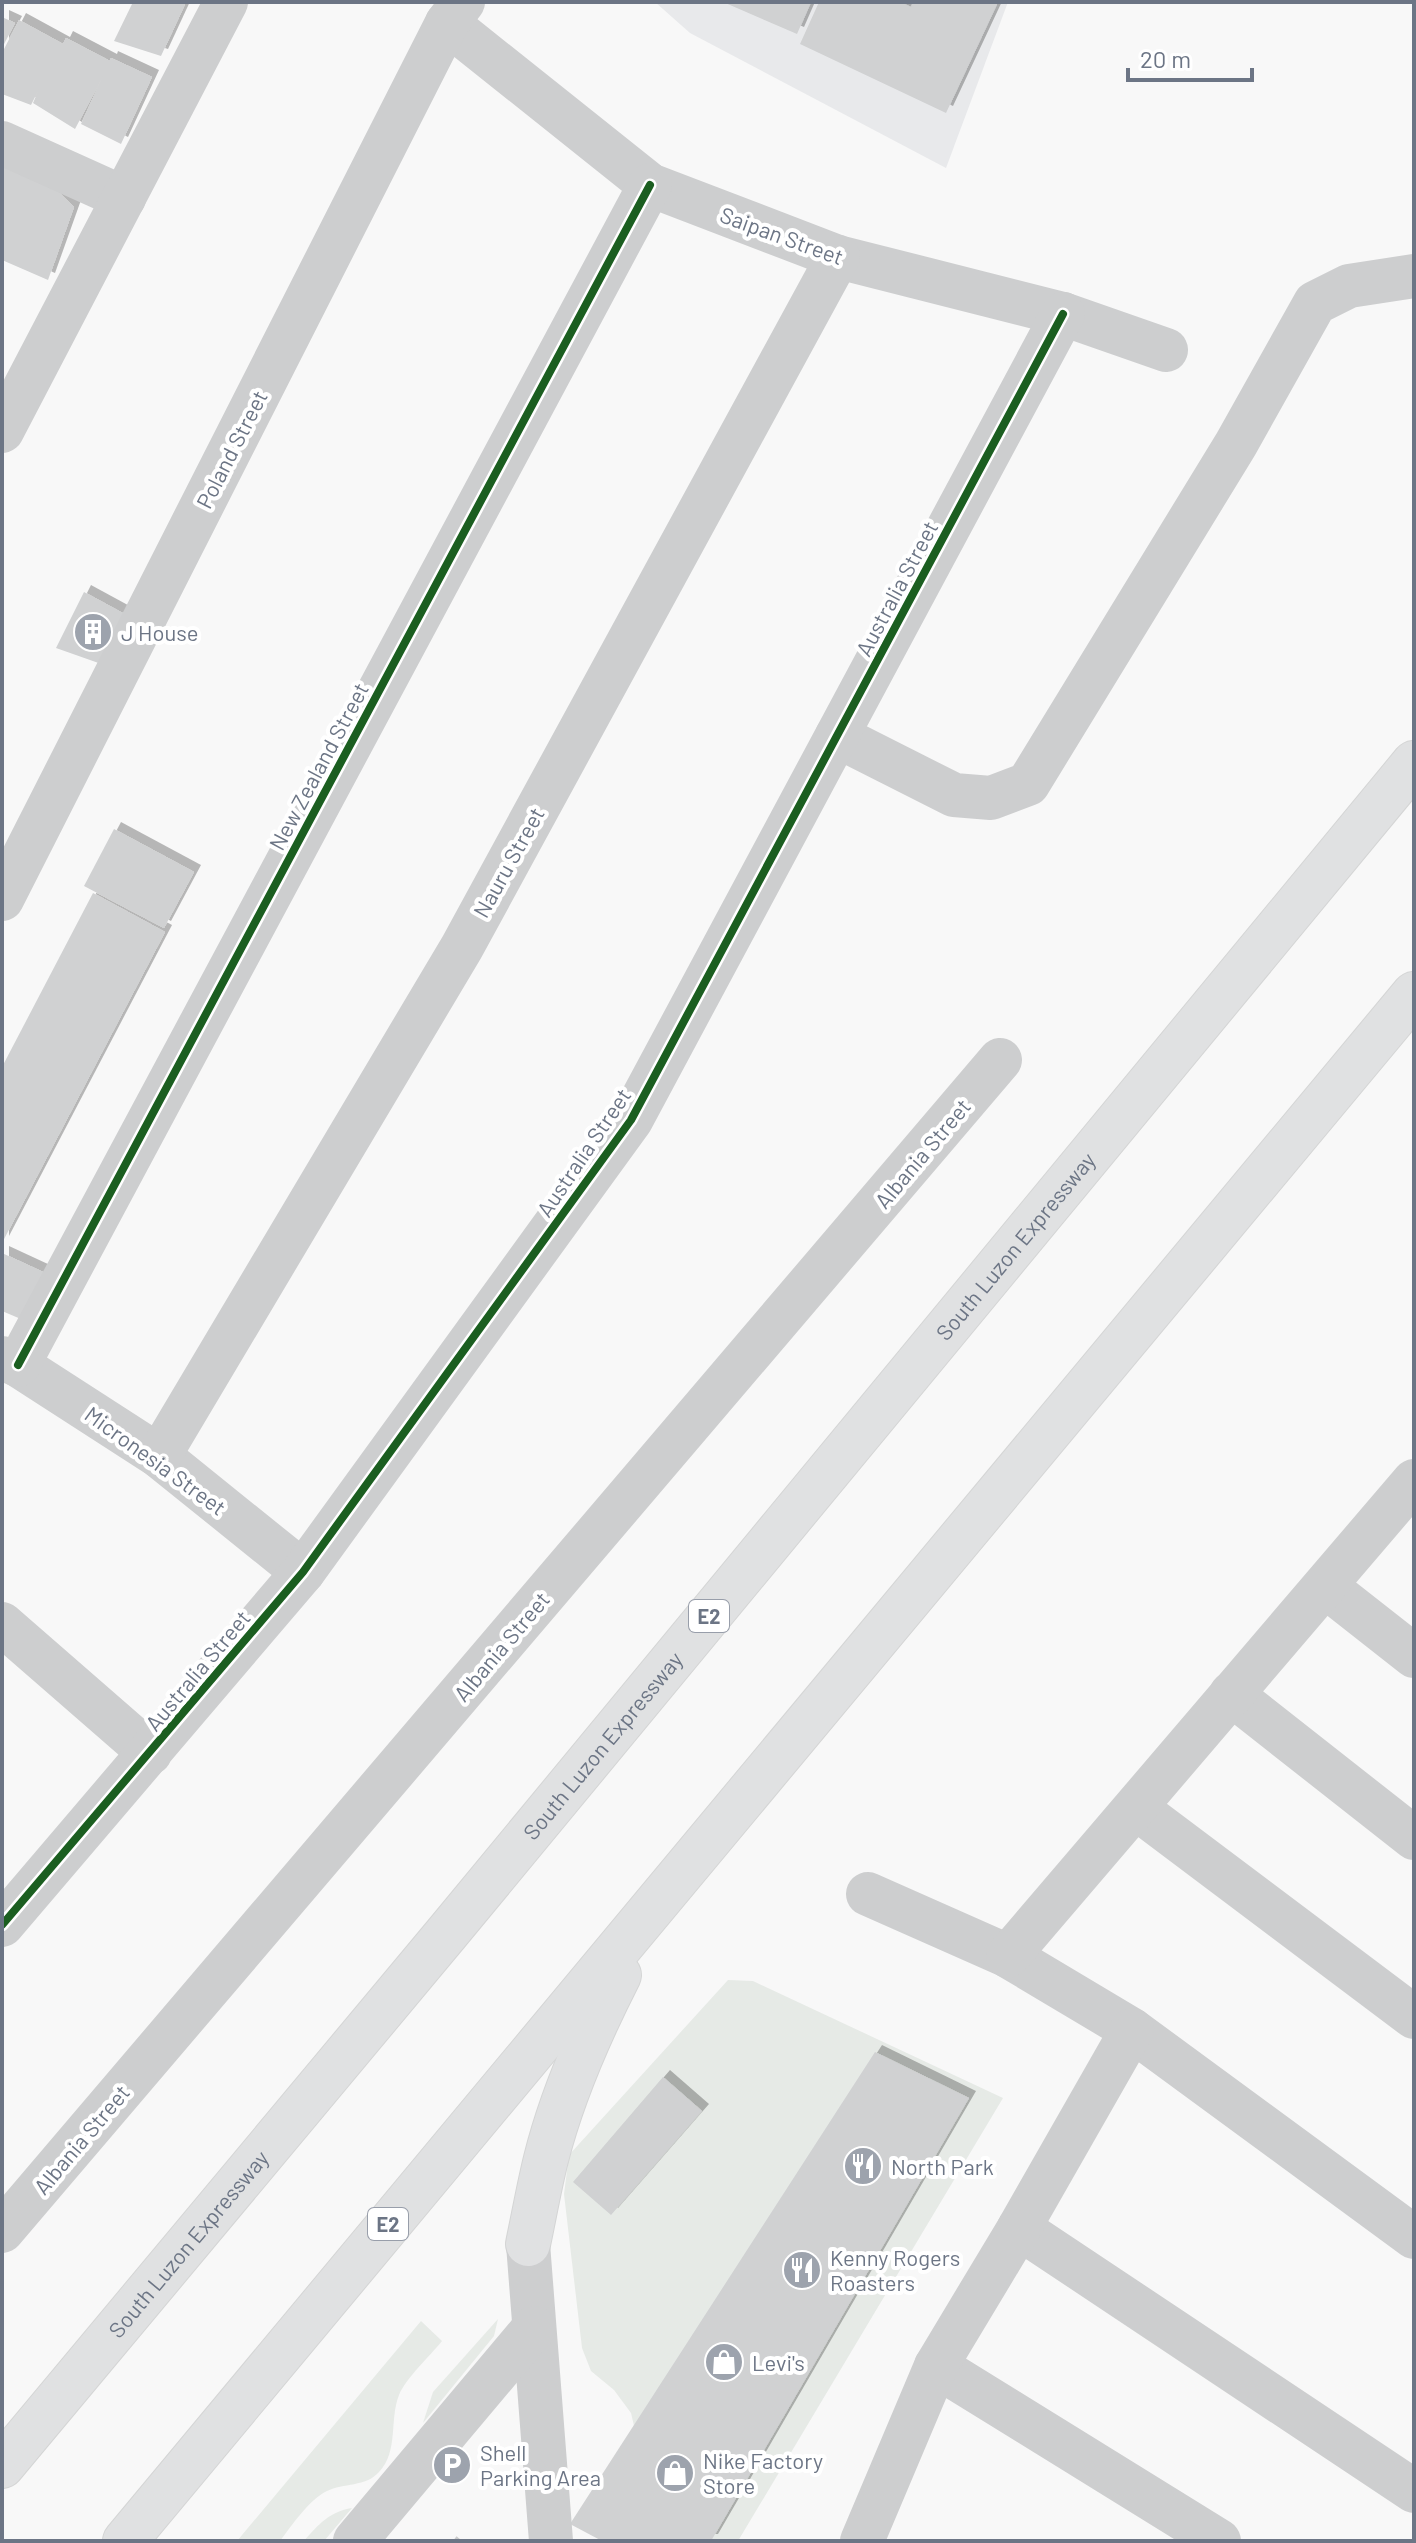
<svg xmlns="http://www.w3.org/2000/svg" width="1416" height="2543" font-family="Barlow,sans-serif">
<defs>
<filter id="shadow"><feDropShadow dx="7" dy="-7" stdDeviation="0" flood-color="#0004"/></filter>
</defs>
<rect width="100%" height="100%" fill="#f8f8f8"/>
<polygon fill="#e8e9eb" points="655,2 1008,2 946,168 690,33"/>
<g fill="#e6eae6">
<polygon points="728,1980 753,1981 1003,2098 738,2541 647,2541 638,2443 631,2413 614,2390 591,2371 582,2348 564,2194 569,2155"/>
<polygon points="498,2319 494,2336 423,2423 433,2392"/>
<path d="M421 2321 442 2341C430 2356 406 2378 399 2395 389 2420 399 2451 379 2472 366 2487 343 2483 327 2491 309 2500 292 2525 280 2541H237Z"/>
<path d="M352 2508 324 2541H304C319 2524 329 2512 352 2508Z"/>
</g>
<g fill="#d0d1d2" filter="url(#shadow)">
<polygon points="133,2 186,2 161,56 114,41"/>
<polygon points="723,2 811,2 797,34"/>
<polygon points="819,2 900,2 911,7 913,2 998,2 946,113 800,44"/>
<polygon points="2,17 15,23 2,48"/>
<polygon points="19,20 63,44 66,38 110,61 111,58 152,77 121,144 81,124 103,76 75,129 33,103 39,89 31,105 2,94 2,53"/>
<polygon points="2,157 44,178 74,207 48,280 2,260"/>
<polygon points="84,592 130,617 107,666 56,648"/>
<polygon points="114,829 194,872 164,928 84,886"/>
<polygon points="93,893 165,932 2,1243 2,1067"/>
<polygon points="2,1253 56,1278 35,1325 2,1311"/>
<polygon points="875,2052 969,2098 711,2541 602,2541 570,2524"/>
<polygon points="663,2077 702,2111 611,2215 573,2182"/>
</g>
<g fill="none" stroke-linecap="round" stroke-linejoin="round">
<g stroke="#d4d5d5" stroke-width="46">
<g id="highway">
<path d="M528 2244C534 2216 539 2187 546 2159 562 2095 589 2034 619 1975"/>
<path id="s1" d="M2 2466 447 1933 1414 763"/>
<polyline points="125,2541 1414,994"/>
</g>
</g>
<polyline stroke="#cacbcc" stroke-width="5" stroke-dasharray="4 4" stroke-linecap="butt" points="456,2541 460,2536"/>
<g stroke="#cdcecf" stroke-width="44">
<polyline points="447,23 650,185 838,257 1063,314 1166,350"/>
<polyline points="2,143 124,198"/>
<polyline points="2,431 226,2"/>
<polyline points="837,736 954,795 991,798 1028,784 1236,444 1315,303 1349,286 1414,276"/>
<polyline points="2,899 447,23 463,2"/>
<polyline points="2,1358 18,1365 159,1456 303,1572"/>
<polyline points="18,1365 650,185"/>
<polyline points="159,1456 462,947 838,257"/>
<polyline points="1325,1586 1414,1656"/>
<polyline points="2,1624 150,1753"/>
<polyline points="1231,1694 1414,1838"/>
<polyline points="1136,1808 1414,2017"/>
<polyline points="868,1894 1008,1956 1132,2030 1414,2237"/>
<polyline points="2,1925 303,1572 631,1120 1063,314"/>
<polyline points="1008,1956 1414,1481"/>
<polyline points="1019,2228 1414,2491"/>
<polyline points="2,2231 1000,1060"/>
<polyline points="528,2244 551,2541"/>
<polyline points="936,2366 1219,2541"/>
<polyline points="355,2541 534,2328"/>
<polyline points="862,2541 936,2366 1019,2228 1132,2030"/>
</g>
<use href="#highway" stroke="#e0e1e2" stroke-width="44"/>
<g stroke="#fff" stroke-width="13">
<g id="cycleway">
<polyline points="18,1365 650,185"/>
<polyline points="2,1925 303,1572 631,1120 1063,314"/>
</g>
</g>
<use href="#cycleway" stroke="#1b5e20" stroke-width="8"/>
</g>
<defs>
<g id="building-disc" transform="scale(2)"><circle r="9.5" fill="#9da3ad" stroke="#fff"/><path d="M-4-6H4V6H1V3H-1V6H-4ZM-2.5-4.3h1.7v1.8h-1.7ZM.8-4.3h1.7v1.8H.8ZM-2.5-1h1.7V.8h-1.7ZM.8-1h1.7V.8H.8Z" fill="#fff"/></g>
<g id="restaurant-disc" transform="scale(2)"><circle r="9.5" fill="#9da3ad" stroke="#fff"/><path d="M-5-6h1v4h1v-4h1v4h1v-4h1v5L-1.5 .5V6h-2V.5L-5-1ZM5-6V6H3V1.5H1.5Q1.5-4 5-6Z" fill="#fff"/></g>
<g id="shop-disc" transform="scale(2)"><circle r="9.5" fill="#9da3ad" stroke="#fff"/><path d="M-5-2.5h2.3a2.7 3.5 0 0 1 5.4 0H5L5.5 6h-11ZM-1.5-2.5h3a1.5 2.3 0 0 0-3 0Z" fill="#fff"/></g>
<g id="parking-disc" transform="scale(2)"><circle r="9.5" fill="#9da3ad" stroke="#fff"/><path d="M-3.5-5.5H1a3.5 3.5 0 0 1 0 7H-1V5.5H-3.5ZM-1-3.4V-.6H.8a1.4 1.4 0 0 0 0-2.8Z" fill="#fff"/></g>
</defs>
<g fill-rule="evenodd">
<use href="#building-disc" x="93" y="632"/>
<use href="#restaurant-disc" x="863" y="2166"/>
<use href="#restaurant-disc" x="802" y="2270"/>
<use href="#shop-disc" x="724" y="2362"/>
<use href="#parking-disc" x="452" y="2465"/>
<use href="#shop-disc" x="675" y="2473"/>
</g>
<g text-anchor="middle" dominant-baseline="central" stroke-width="8" stroke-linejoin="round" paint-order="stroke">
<g fill="#fff" stroke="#989eaa" stroke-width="2">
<rect x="689" y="1600" width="40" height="32" rx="6"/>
<rect x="368" y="2208" width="40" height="32" rx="6"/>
</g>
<g font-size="20" font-weight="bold" fill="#6c7585">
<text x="709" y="1616">E2</text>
<text x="388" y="2224">E2</text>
</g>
<g font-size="22" fill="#6c7585" stroke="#fff">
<text transform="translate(782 235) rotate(20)">Saipan Street</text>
<text transform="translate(231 449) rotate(-63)">Poland Street</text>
<text transform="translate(896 588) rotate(-62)">Australia Street</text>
<text transform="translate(318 766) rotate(-62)">New Zealand Street</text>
<text transform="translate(508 862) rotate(-61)">Nauru Street</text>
<text transform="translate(583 1152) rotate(-56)">Australia Street</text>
<text transform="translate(922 1153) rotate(-50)">Albania Street</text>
<text stroke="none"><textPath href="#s1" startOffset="1586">South Luzon Expressway</textPath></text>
<text transform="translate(156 1460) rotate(36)">Micronesia Street</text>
<text transform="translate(501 1646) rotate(-50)">Albania Street</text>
<text transform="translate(197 1670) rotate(-50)">Australia Street</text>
<text stroke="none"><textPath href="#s1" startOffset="938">South Luzon Expressway</textPath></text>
<text transform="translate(81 2139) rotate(-50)">Albania Street</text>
<text stroke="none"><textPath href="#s1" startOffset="290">South Luzon Expressway</textPath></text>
</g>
<g font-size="22" fill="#6c7585" stroke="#fff" text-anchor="start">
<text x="121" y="632">J House</text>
<text x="891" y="2166">North Park</text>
<text x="830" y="2257">Kenny Rogers<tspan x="830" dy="25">Roasters</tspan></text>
<text x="752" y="2362">Levi's</text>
<text x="480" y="2452">Shell<tspan x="480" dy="25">Parking Area</tspan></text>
<text x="703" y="2460">Nike Factory<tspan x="703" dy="25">Store</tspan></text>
</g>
</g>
<rect width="1416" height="2543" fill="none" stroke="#6c7585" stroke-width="8"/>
<path d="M1128 68v12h124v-12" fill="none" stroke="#6c7585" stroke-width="4"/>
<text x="1140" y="68" font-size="24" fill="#6c7585" stroke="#ffffff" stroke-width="6" paint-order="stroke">20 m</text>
</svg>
